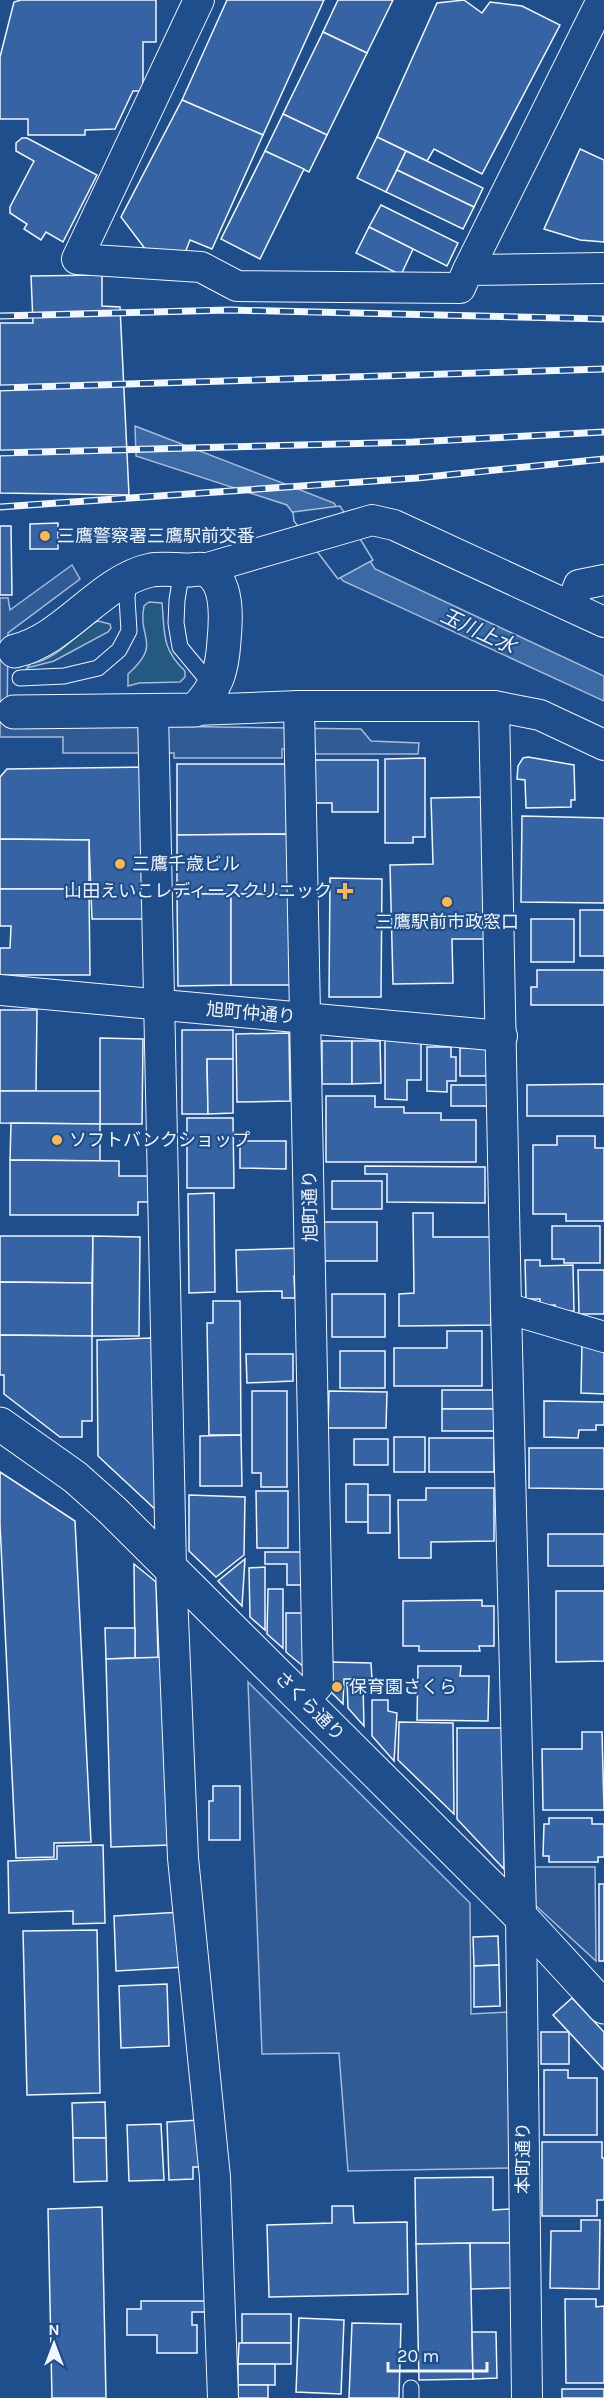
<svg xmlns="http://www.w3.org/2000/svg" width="604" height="2398" font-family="Karla,'Noto Sans JP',sans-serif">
<rect width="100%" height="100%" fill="#1f4e8c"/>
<g fill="#245a82" stroke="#a8bbd7" stroke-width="1.5">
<path d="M149 602 162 603C165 633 161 648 185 671V677L180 682 139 683 128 686V674C163 643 137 639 144 606Z"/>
<path d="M98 621 110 624 111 628 108 632 54 661 27 668 30 664C55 660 72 639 91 624Z"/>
</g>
<g fill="#305b95" stroke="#a8bbd7" stroke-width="1.5">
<polygon points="72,565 80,579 8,633 7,724 361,729 371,741 419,743 418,754 316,754 315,749 282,749 282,758 174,758 174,753 63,753 63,737 0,737 0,598 8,598 10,610"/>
<polygon points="248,1682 470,1903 471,2014 508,2012 514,2168 348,2171 339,2053 262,2054"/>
<polygon points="535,1867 595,1867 596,1961 535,1905"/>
</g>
<polygon fill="#3b69a3" stroke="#a8bbd7" stroke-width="1.5" points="135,426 334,503 375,569 604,676 604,701 343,581 287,505 136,456"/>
<polygon fill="#1f4e8c" stroke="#a8bbd7" stroke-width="1.5" points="340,506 373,560 338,579 300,529 294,521 293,512"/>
<g fill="#3563a3" stroke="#f2f6ff" stroke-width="1.5">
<polygon points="21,0 156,0 156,42 143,42 143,91 133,91 115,129 85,130 85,135 28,135 28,119 0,119 0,57 14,2"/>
<polygon points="227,0 324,0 263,135 182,100"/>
<polygon points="338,0 393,0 367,53 323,32"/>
<polygon points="464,0 482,13 490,2 522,6 560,25 482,174 434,149 427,161 377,137 437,3"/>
<polygon points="323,32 367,53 327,135 283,114"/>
<polygon points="182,100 263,135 212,249 190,240 185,253 146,250 121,217"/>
<polygon points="283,114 327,135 309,172 265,151"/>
<polygon points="377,137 406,151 386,192 357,178"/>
<polygon points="22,138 27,138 97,175 63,242 46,232 41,240 24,229 27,224 10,213 10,207 34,161 16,151 16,143"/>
<polygon points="580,149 604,160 604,242 580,240 544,229"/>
<polygon points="265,151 304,169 260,259 221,239"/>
<polygon points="406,151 483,188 474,207 397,170"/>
<polygon points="397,170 474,207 463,229 386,192"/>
<polygon points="381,205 458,243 447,266 369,227"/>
<polygon points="369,227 413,249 401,275 356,253"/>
<polygon points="102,275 102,306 120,307 129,495 0,493 0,323 33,323 31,276"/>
<polygon points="58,523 58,549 30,549 30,524"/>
<polygon points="0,526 11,526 12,595 0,595"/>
<polygon points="528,757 574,765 575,800 571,800 571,807 526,808 525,780 517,779 518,766 523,758"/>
<polygon points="425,758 425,837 413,837 413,843 385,843 385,759"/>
<polygon points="309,760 378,760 378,812 332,812 332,803 309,803"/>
<polygon points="177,764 289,764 290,834 177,835"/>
<polygon points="149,767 152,919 92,919 89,840 0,839 0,777 7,769"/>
<polygon points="481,797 484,939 452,939 453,983 393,984 390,865 433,864 431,798"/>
<polygon points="522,816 604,818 604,903 521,902"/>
<polygon points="290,834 290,894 177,894 177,835"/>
<polygon points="0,839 89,840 89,889 0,889"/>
<polygon points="330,878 382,879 381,997 329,997"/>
<polygon points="0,889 89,889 90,975 0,975 0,948 10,948 11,926 0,926"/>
<polygon points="177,894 231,894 231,985 178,986"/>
<polygon points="231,894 290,894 291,985 231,985"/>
<rect x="580" y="910" width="24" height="46"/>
<rect x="531" y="919" width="43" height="43"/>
<polygon points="537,970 604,970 604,1005 531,1005 531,987 537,987"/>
<polygon points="0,1010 37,1010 36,1091 0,1091"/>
<polygon points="182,1030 233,1030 233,1059 207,1059 208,1114 182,1114"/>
<polygon points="289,1033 290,1101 237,1102 236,1034"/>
<polygon points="100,1038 143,1039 142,1124 100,1124"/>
<polygon points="385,1040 421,1040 421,1080 407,1080 407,1100 385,1099"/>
<rect x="322" y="1041" width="30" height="43"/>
<polygon points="352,1041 380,1041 381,1083 352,1084"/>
<polygon points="427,1047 451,1047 451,1057 456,1057 456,1081 447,1081 447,1092 427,1091"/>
<rect x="460" y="1048" width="31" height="28"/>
<polygon points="207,1059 233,1059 233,1113 208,1114"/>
<polygon points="604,1084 604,1116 527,1116 527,1085"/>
<rect x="451" y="1085" width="40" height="21"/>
<polygon points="0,1091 100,1091 100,1124 0,1123"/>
<polygon points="326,1096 375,1096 375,1107 404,1107 404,1113 441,1113 441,1120 476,1120 476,1162 326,1162"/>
<polygon points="187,1118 233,1118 234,1188 187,1188"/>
<polygon points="11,1123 100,1124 100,1161 10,1160"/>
<polygon points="557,1136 595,1136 595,1148 604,1148 604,1221 566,1221 566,1214 533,1214 533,1145 557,1145"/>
<polygon points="240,1141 286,1141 286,1169 240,1168"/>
<polygon points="10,1160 119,1161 119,1176 150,1176 150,1202 138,1202 138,1215 10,1215"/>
<polygon points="365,1166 485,1167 485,1203 387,1202 387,1174 365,1174"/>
<rect x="332" y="1181" width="50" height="28"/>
<polygon points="214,1193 215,1292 189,1293 188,1194"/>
<polygon points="413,1213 433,1213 433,1237 491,1237 491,1325 399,1326 399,1294 414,1293"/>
<rect x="321" y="1222" width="56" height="39"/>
<polygon points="552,1226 600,1226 600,1263 564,1263 564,1259 552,1259"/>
<polygon points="0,1236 93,1236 92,1283 0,1282"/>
<polygon points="93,1236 140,1237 139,1336 92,1336"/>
<polygon points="305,1248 305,1276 294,1276 295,1298 282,1298 282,1291 237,1292 236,1250"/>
<polygon points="525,1260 540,1260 540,1266 573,1265 574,1311 555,1312 555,1305 540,1306 540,1299 526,1299"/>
<polygon points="578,1270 604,1270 604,1314 579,1314"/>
<polygon points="0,1282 92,1283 92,1336 0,1335"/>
<rect x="332" y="1294" width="53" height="43"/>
<polygon points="213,1301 240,1301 241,1435 209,1435 207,1323 213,1323"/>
<polygon points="447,1331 482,1331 482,1386 394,1386 394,1348 447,1348"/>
<polygon points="0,1335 92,1336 92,1421 82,1421 82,1437 60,1437 4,1394 4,1375 0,1375"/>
<polygon points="152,1338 156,1510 98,1456 97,1340"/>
<polygon points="582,1343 604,1350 604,1394 581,1393"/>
<rect x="340" y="1351" width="45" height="37"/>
<polygon points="246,1354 293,1354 293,1381 247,1383"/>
<rect x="442" y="1390" width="55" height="19"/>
<polygon points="252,1391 287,1391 287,1487 261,1487 261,1473 252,1473"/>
<polygon points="329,1391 387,1392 386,1428 328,1428"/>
<polygon points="544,1401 604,1402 604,1425 596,1425 596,1430 579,1430 578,1438 544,1437"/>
<rect x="442" y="1409" width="55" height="22"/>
<polygon points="241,1435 242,1486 200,1486 200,1436"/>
<rect x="394" y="1437" width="31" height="35"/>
<rect x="429" y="1438" width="65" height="34"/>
<rect x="354" y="1439" width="34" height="26"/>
<polygon points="529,1448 604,1448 604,1489 529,1488"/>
<polygon points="0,1472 75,1521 91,1842 54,1843 54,1857 16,1858 0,1524"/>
<rect x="346" y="1484" width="22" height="38"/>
<polygon points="426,1488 494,1488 494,1541 431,1542 431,1558 399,1558 398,1500 426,1500"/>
<polygon points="256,1491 288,1491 288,1548 257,1548"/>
<polygon points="189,1495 245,1497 244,1555 216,1577 189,1551"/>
<rect x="368" y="1495" width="22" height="38"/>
<rect x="548" y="1534" width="56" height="32"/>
<polygon points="265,1552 304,1552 303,1585 287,1585 287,1564 265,1564"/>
<polygon points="245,1559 242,1606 218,1581"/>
<polygon points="134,1564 156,1582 158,1658 135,1658"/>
<polygon points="265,1567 265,1630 250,1617 249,1568"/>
<polygon points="268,1589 283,1589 283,1648 267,1634"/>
<polygon points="556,1591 604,1591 604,1661 556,1662"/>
<polygon points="482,1600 482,1606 494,1606 494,1646 479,1646 480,1651 419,1651 419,1646 403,1646 403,1601"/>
<polygon points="286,1613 309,1613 310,1672 286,1652"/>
<polygon points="105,1628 135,1628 135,1658 106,1659"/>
<polygon points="165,1657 170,1845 111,1847 106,1659"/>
<polygon points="331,1662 371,1663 372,1679 344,1679 343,1704 330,1691"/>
<polygon points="418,1666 461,1666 460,1676 489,1676 488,1721 417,1720"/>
<polygon points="347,1683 363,1684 364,1726 348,1708"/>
<polygon points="372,1700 388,1700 388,1711 397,1713 394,1761 372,1736"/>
<polygon points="399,1722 453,1723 454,1814 398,1760"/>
<polygon points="457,1728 504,1728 504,1869 457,1819"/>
<polygon points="582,1732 602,1732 604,1810 543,1810 542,1749 582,1749"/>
<polygon points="213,1786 240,1786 240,1840 209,1840 209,1801 213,1801"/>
<polygon points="549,1818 592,1818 592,1824 604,1824 604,1857 598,1857 598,1862 549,1862 549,1856 543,1856 544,1824 549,1824"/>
<polygon points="103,1845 105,1923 73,1924 73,1911 9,1913 8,1861 57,1859 57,1846"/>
<rect x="599" y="1884" width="5" height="77"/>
<polygon points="182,1912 185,1967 116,1971 114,1916"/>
<polygon points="97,1930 100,2093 27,2095 23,1931"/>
<polygon points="498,1936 499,1965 474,1966 473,1937"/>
<polygon points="499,1965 500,2006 474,2007 474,1966"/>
<polygon points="167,1984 169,2046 121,2048 119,1986"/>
<polygon points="572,1998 604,2032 604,2070 553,2015"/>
<rect x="541" y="2032" width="28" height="32"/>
<polygon points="544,2070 568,2070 568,2078 597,2078 597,2135 544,2135"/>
<polygon points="105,2102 106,2138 73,2138 72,2103"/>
<polygon points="199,2120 201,2167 193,2167 193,2179 169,2180 167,2122"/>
<polygon points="161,2124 164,2180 129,2181 127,2125"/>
<polygon points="73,2138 106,2138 107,2181 74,2182"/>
<polygon points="542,2142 602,2142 602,2158 604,2158 604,2200 597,2200 597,2216 542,2216"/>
<polygon points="493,2177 493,2210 511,2209 512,2243 416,2244 415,2178"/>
<polygon points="332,2206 353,2206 354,2223 407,2222 408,2294 269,2297 267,2225 332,2223"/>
<polygon points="102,2207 106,2398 52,2398 48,2209"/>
<polygon points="581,2220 600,2220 599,2289 550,2288 551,2231 581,2231"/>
<polygon points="470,2243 473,2379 419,2380 416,2244"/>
<polygon points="470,2243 512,2243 513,2288 471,2289"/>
<polygon points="565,2299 596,2299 596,2307 604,2306 604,2383 566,2383"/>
<polygon points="141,2301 207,2301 207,2312 192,2312 192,2325 197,2325 197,2353 157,2353 157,2335 127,2335 127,2309 141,2309"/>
<rect x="242" y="2314" width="49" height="29"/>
<polygon points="299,2318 344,2320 341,2394 296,2392"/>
<polygon points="352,2323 401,2324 399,2398 349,2398"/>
<polygon points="472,2332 496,2332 497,2378 473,2379"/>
<polygon points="239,2343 291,2343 291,2364 238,2364"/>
<rect x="238" y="2364" width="37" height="21"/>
<rect x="238" y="2385" width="30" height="13"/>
<rect x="562" y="2389" width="42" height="9"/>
</g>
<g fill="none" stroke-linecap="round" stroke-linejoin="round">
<g stroke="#f2f6ff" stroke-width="17">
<g id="lane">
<polyline points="191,570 180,582 177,600 176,623 180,647 214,688"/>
<polyline points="20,678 64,676 98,668 119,650 129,631 127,598 129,580"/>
<polyline points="411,2388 411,2398"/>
</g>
</g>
<g stroke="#f2f6ff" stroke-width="32">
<g id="street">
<polyline points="199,0 77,259 201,267 237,286 460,288 468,270 604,268"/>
<polyline points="468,270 602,0"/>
<polyline points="204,569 372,520 394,525 604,622"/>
<polyline points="571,606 579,585 604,580"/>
<polyline points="299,706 318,1685 304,1700"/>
<polyline points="494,706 506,1308 521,1917 527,2398"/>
<polyline points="195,710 299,706 494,706 540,715 604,745"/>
<polyline points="153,711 171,1569 183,1858 215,2177 223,2398"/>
<polyline points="0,990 502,1036"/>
<polyline points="506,1308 604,1337"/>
</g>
</g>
<g stroke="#f2f6ff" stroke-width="35">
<g id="secondary">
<path d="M14 712 195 710C217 687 222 672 224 641 226 620 229 581 206 570 201 568 193 570 188 570 176 570 163 568 151 570 100 581 65 640 15 651"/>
<polyline points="0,1424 75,1477 112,1510 521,1917 604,2007"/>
</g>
</g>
<use href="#lane" stroke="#1f4e8c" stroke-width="15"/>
<use href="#street" stroke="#1f4e8c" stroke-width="30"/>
<use href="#secondary" stroke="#1f4e8c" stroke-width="33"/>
<g stroke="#f2f6ff" stroke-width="7">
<g id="rail">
<polyline points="0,316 229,310 604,319"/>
<polyline points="0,388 604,369"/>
<polyline points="0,453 413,442 604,432"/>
<polyline points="0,507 417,478 604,459"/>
</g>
</g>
<use href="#rail" stroke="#1f4e8c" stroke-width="4.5" stroke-dasharray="14" stroke-linecap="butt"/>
</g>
<g fill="#ffb74d" stroke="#1f4e8c" stroke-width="2">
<circle cx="45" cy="536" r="6"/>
<circle cx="120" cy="864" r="6"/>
<path d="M342 882h6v6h6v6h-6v6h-6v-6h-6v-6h6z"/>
<circle cx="447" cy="902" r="6"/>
<circle cx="57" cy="1140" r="6"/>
<circle cx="337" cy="1687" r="6"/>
</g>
<g text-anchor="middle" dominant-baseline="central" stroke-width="4.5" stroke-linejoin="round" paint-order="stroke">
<g font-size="18" fill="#f2f6ff" stroke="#1f4e8c" text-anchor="start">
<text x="57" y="536">三鷹警察署三鷹駅前交番</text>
<text x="132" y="864">三鷹千歳ビル</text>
<text x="332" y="891" text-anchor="end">山田えいこレディースクリニック</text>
<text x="447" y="922" text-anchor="middle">三鷹駅前市政窓口</text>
<text x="69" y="1140">ソフトバンクショップ</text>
<text x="349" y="1687">保育園さくら</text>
</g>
<g font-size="18" fill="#f2f6ff" stroke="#1f4e8c">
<text transform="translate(251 1013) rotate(5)">旭町仲通り</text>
<text transform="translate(310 1206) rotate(-91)">旭町通り</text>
<text transform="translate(310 1706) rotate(45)">さくら通り</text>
<text transform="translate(523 2158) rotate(-90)">本町通り</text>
</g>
<g font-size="20" font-style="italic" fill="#f2f6ff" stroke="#1f4e8c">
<text transform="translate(478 631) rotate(25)">玉川上水</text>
</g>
</g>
<g transform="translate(54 2344)" stroke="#1f4e8c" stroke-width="4.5" paint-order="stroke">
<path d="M0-4.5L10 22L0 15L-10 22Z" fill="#f2f6ff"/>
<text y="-9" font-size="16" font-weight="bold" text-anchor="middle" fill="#f2f6ff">N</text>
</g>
<path d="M388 2362v9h99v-9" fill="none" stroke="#f2f6ff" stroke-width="3"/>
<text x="397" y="2362" font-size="18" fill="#f2f6ff" stroke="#1f4e8c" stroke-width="4.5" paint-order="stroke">20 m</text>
</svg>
